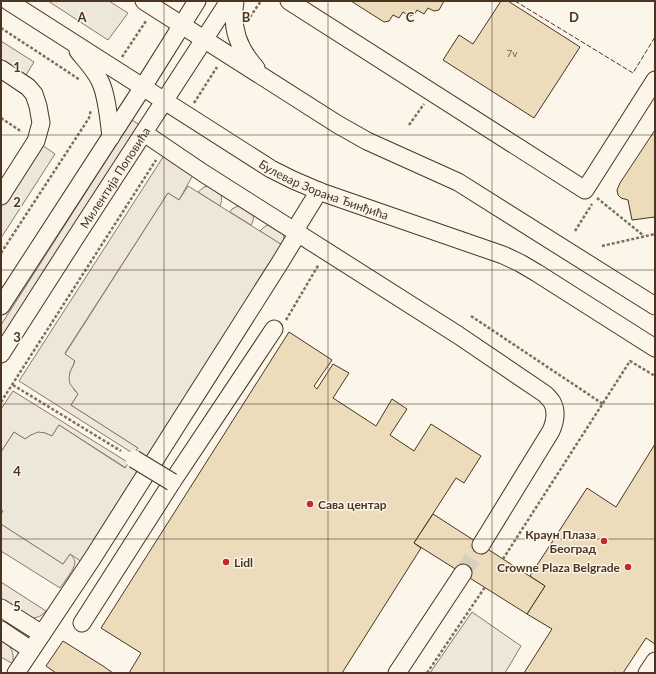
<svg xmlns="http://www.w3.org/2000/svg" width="656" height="674" font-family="Lato,sans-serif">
<rect width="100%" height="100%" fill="#fbf6e9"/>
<g fill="#ede6d9" stroke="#887966">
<polygon points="132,120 140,125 1,342 1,325"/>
<polygon points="165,154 193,175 179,200 168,193 65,353 75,360 73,366 70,372 74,390 78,394 71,405 138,448 134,454 19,381"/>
<path d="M208 186 220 192C222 197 222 201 220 206L198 192 204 187Z"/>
<path d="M240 205 252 211C254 217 254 220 251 225L230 212 232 209Z"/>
<path d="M267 225H271C281 230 287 232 282 245L260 231 263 228Z"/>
<polygon points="13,391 129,463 126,468 59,425 52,436 45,433 31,435 25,439 14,432 1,452 1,409"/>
<path d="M1 524 63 564 70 554C72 556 75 559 75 562 75 569 64 582 60 588L1 551Z"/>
<path d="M1 582 46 611C42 616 37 618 31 618L1 601Z"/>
<polygon points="472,612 521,646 505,673 430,673"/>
<path d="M1 639C12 647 14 651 13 664L1 657Z"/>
</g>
<g fill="#ede7d9" stroke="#887966">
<polygon points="48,1 109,1 128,13 108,40"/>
<polygon points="1,41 34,62 26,75 1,59"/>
<polygon points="36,141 55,154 1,238 1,196"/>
<polygon points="188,186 295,253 94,570 70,554 63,564 1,524 1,514 3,511 1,509 1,452 14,432 25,439 31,435 38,432 45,433 52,436 59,425 125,468 138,448 71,405 78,394 70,384 69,378 70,372 73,366 75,361 65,354 168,193 179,200"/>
</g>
<g fill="#ecdcbc" stroke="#4a3520">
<polygon points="351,1 444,1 439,10 434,11 428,8 424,14 417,10 414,15 409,16 403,12 399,18 393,15 389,21 384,22"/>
<polygon points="501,1 508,1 580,47 534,118 443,60 459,35 473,44"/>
<polygon points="655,130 655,217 632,220 628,200 621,198 618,195 617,190 620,183"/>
<polygon points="289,332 332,360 314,386 317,389 333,364 349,373 333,398 376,426 392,399 407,409 390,435 414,451 431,424 481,456 464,483 456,478 414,543 421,548 342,673 129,673 141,653 101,628"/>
<polygon points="655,444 655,644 646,638 623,673 617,673 615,672 614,673 524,673 552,629 527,614 545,586 530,576 587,488 616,507"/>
<polygon points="433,514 545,586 527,614 414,543"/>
<polygon points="63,641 103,666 113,673 56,673 46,666"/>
</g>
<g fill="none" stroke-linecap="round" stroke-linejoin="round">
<polyline stroke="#d8cfc1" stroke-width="17" stroke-dasharray="17 8" stroke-linecap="butt" points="463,573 481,545"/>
<g stroke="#4a3520" stroke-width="19">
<g id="minor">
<path id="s1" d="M8 1 271 169 293 180 321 192 503 255 520 263 537 273 655 348"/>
<polyline points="144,1 337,124 367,141 458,182 655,306"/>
<path d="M235 1C231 28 238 48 256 68"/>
<polyline points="289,1 585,190 655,80"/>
<path d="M78 51C86 61 95 70 100 81 107 95 109 121 111 137"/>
<polyline points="1,69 28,87 34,94 38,106 41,123 36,141 1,196"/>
<path d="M144 133 203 173 458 335 545 394C547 396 550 399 552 402 557 411 555 422 551 431L481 545"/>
<polyline points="1,306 143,87 197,1"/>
<path id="s2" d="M1 354 74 240 229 1"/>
<polyline points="1,608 42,634"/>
<polyline points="82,623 172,482 274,329"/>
<polyline points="1,630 31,650"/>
<polyline points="16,673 92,559 281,261 298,233 298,225 319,191"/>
<polyline points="397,673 463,573"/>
<polyline points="647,673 655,661"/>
</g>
</g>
<g stroke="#7f6f5c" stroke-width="2.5" stroke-dasharray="3 2" stroke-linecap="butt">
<polyline points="250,17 261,1"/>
<polyline points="1,28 56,64 80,80"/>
<polyline points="122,57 146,21"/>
<polyline points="194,103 217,67"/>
<polyline points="1,118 22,132"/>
<polyline points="409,125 424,104"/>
<polyline points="597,198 644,236"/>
<polyline points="575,231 592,204"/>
<polyline points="602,246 655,234"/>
<polyline points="1,253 89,118 91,110"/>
<polyline points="471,316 603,404"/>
<polyline points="286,320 319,264"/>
<polyline points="13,385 121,451"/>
<polyline points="1,402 156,160"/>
<polyline points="503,559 630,361 655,376"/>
<polyline points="427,673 485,587"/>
</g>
<use href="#minor" stroke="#fbf6e9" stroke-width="17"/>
<g stroke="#4a3520" stroke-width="19" stroke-linecap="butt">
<polyline id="minor-bridge" points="134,459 172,482"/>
</g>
<use href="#minor-bridge" stroke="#fbf6e9" stroke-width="17"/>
<polyline stroke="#4a3520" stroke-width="1" stroke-dasharray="5 2" stroke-linecap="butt" points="515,1 633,73 655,37"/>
</g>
<path fill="none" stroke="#4a3520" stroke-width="1" stroke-opacity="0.55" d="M164 1V673M328 1V673M492 1V673M1 135H655M1 270H655M1 404H655M1 539H655"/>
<g fill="#c62828" stroke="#fbf6e9" stroke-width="1.5">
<circle cx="310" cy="504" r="4"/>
<circle cx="604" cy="541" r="4"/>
<circle cx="226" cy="562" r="4"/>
<circle cx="628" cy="567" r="4"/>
</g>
<g text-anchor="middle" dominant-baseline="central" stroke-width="3" stroke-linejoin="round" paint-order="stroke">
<g font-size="10" fill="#725f47">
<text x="512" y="53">7v</text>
</g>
<g font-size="12" fill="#4a3520" stroke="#fbf6e9">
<text stroke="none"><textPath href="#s2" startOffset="210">Милентија Поповића</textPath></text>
<text stroke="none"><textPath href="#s1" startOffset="369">Булевар Зорана Ђинђића</textPath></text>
</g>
<g font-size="12" font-weight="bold" fill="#4a3520" stroke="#fbf6e9" text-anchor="start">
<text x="318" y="504">Сава центар</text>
<text x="596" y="534" text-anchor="end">Краун Плаза<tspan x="596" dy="14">Београд</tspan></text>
<text x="234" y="562">Lidl</text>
<text x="620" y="567" text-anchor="end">Crowne Plaza Belgrade</text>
</g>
</g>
<g font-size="13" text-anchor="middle" font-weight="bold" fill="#4a3520" stroke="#fbf6e9" stroke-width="3" stroke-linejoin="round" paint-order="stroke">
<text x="82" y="22">A</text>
<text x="246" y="22">B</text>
<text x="410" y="22">C</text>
<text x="574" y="22">D</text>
<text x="17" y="72">1</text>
<text x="17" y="207">2</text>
<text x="17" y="342">3</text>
<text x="17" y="476">4</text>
<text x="17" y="611">5</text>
</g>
<rect width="656" height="674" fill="none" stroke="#4a3520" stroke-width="4"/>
</svg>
